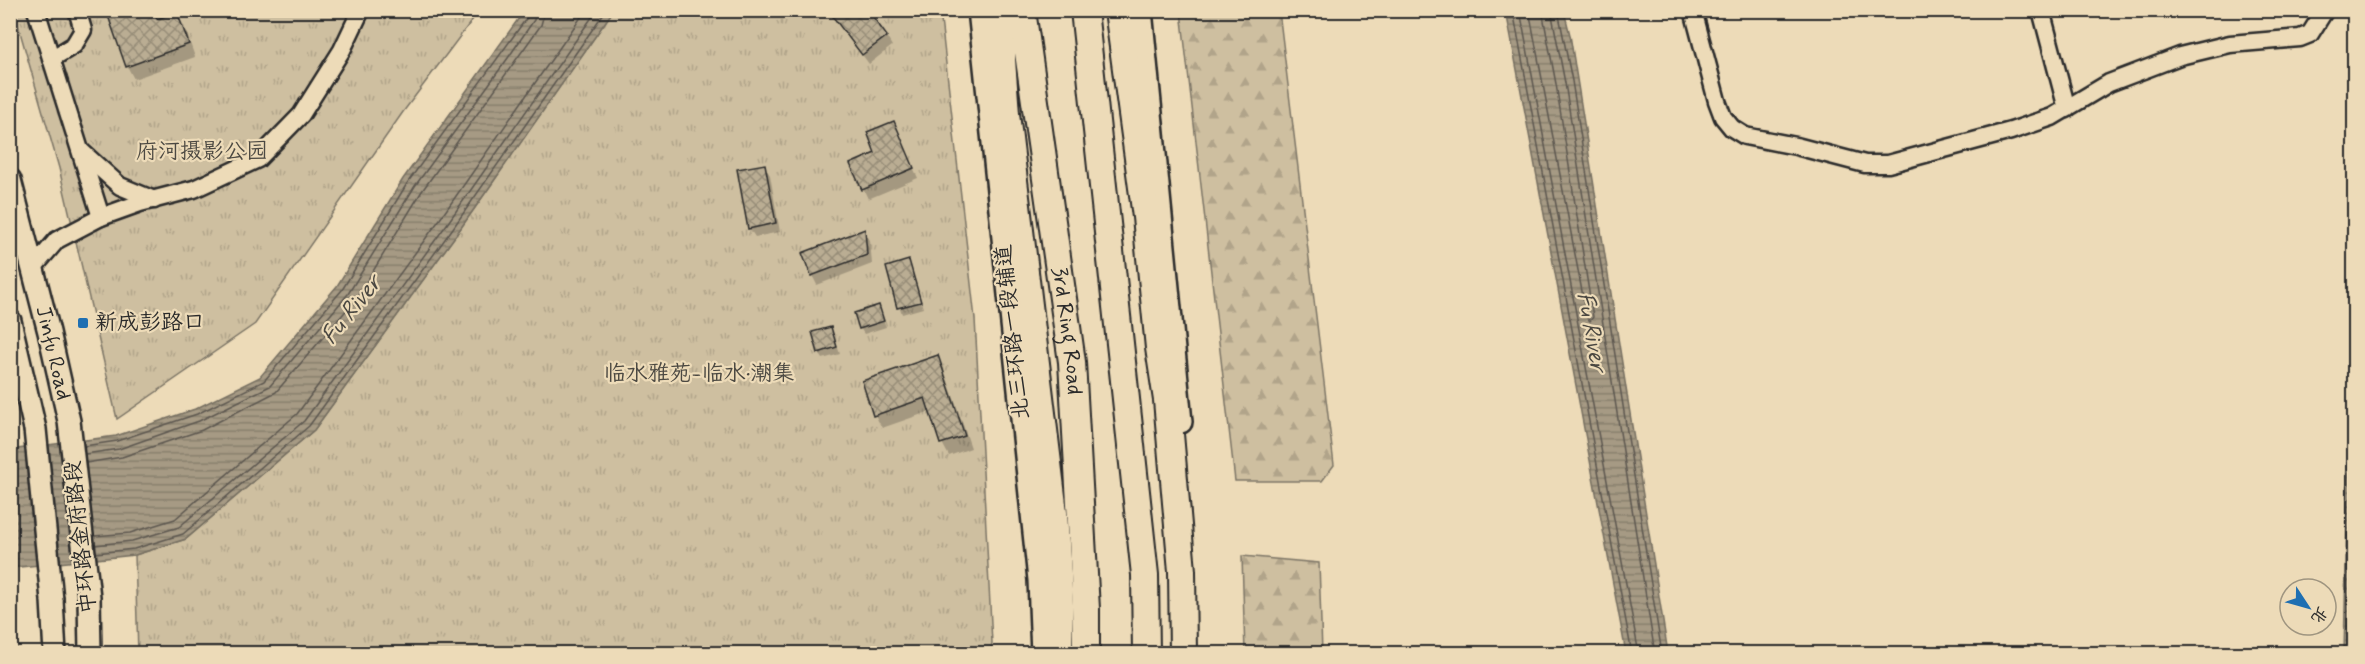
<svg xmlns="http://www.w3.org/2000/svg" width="2365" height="664" font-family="Mynerve,'LXGW WenKai TC',sans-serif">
<defs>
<pattern id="forest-firs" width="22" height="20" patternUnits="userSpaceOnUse" patternTransform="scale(1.5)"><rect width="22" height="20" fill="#cebfa0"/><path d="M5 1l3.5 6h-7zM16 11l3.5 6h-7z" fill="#b1a48a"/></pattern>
<pattern id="park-tufts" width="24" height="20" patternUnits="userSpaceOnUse" patternTransform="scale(1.5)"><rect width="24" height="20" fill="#cebfa0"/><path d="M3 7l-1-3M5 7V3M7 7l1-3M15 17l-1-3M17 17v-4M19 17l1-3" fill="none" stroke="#b1a48a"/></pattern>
<pattern id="water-rules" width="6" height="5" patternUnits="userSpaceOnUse" patternTransform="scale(1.5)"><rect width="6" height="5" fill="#a69a84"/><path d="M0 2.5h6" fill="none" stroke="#877e6c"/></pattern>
<pattern id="building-cross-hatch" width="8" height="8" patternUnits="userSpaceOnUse" patternTransform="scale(1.5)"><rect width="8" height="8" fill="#baad93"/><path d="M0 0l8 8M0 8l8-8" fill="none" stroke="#978d78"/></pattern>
</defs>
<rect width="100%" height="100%" fill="#eddbb8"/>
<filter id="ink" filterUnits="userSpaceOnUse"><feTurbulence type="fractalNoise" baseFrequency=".0167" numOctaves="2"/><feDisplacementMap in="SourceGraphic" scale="12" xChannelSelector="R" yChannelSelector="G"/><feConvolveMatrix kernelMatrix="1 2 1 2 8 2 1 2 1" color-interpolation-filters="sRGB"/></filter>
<g filter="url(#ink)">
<g fill="url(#forest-firs)" stroke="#7c7566" stroke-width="1.5">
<polygon points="1181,11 1279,11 1334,465 1322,481 1235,481"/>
<polygon points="1242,556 1319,563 1322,653 1245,653"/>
</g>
<g fill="url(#park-tufts)" stroke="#7c7566" stroke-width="1.5">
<polygon points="14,11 479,11 403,112 255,324 117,419 59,168"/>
<polygon points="613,11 940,11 975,319 992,643 990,653 138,653 135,555 186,539 314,430 458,232"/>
<polygon points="11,583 11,584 17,653 11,653"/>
</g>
<g fill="url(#water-rules)" stroke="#756e60" stroke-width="1.5">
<polygon points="524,11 613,11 458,232 314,430 186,539 135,555 11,568 10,450 116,436 195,409 260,377 337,286 403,179"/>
<polygon points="1506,11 1564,11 1570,35 1668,653 1626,653"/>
<polygon points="2354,388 2354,653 2344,654 2349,424"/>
</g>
<g fill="#0003">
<polygon points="107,10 155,10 159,20 176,13 184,26 195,57 134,79 127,66"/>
<polygon points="835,18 886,36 892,46 869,64"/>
<polygon points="893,123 918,178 868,199 852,164 877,154"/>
<polygon points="764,166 770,175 780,232 755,237 749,228"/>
<polygon points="864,231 870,240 872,264 817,285 812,275"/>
<polygon points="909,262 923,308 902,314 887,268"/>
<polygon points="878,307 886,327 864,334 860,328"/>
<polygon points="831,328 840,354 823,359 819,353"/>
<polygon points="937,357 944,369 971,448 949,456 942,443 931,411 882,428 875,415"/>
</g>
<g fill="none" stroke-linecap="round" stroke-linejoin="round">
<g stroke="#5c574f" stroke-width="1.5">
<polyline points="1513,10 1632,654"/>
<polyline points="1520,10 1639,654"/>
<polyline points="1529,10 1587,318 1590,321 1593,317 1556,84 1542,10"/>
<polyline points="1551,10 1565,83 1655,654"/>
<polyline points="1558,10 1572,81 1662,654"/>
<polyline points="84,446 117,441 197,414 264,381 342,290 408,182 528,16 528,10"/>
<polyline points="85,454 119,449 199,421 270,386 348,294 415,186 508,58 534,20 536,10"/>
<polyline points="86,463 122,457 202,430 276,392 356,299 422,191 541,25 545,10"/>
<polyline points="94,536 130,533 175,519 297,414 440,219 586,10"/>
<polyline points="95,545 132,541 179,527 304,421 447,224 597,10"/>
<polyline points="96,553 134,549 183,534 309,426 453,228 606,10"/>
<polyline points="2350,654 2354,442"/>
</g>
</g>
<g fill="url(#building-cross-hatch)" stroke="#2b2b2b" stroke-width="1.5">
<polygon points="106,10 154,10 157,19 177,12 189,44 126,67"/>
<polygon points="842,10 868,10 887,36 862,55 833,17"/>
<polygon points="894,121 914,168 862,190 850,164 875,153 867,132"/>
<polygon points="765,164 776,223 748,229 737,169"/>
<polygon points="865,229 867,255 811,276 802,253"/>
<polygon points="909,260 921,302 897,308 886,267"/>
<polygon points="879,305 884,321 859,329 854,313"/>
<polygon points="831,327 837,347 818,353 812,332"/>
<polygon points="938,355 965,436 940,444 925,398 873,416 862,381"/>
</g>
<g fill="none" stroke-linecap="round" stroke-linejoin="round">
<g stroke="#2b2b2b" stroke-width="21">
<g id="minor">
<polyline points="36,10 101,217"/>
<polyline points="1693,10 1717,101 1723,117 1732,128 1745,136 1796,146 1865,164 1888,164 2011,131 2052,117 2109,83 2180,56 2230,44 2300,38 2310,34 2325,10"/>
<polyline points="2041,10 2067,109"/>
<polyline points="51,59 74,45 83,30 77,10"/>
<polyline points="81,151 120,186 154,200"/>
<polyline points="33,268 57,240 101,217 140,203 194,189 258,159 301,115 342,50 361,10"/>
</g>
</g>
<g stroke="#2b2b2b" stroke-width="26">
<g id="major">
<polyline points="979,10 1039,580 1042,654"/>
<polyline points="1141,10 1181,422"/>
<polyline points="10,180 49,332 69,421 89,597 90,654"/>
<polyline points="10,321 35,429"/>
<polyline points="52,600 55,654"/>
</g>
</g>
<g stroke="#2b2b2b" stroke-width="30">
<g id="highway">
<polyline points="1002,10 1002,60 1006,114 1054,513 1060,605 1059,654"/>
<path id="s1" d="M1022 10 1072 362 1086 609V654"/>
<polyline points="1084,10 1145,575 1146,654"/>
<polyline points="1118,10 1146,217 1159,348 1167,400 1182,571 1183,654"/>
</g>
</g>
<use href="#minor" stroke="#eddbb8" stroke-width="16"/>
<use href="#major" stroke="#eddbb8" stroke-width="21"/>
<use href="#highway" stroke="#eddbb8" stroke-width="26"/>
<g stroke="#2b2b2b" stroke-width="26" stroke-linecap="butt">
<polyline id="major-bridge" points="35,429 52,600"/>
</g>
<use href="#major-bridge" stroke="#eddbb8" stroke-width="21"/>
</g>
</g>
<rect fill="#1f6fb2" stroke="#eddbb8" stroke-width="2" x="77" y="317" width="12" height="12" rx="3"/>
<g text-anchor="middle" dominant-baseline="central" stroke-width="4.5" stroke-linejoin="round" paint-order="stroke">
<g font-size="22" fill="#4c4942" stroke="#eddbb8">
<text x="202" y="152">府河摄影公园</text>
<text x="699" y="374">临水雅苑-临水·潮集</text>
</g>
<g font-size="22" fill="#2b2b2b" stroke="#eddbb8" text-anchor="start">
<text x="95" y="323">新成彭路口</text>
</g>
<g font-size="22" fill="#2b2b2b" stroke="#eddbb8">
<text stroke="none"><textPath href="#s1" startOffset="324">3rd Ring Road</textPath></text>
<text transform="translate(1013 332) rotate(-96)">北三环路一段辅道</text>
<text transform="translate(53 353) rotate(77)">Jinfu Road</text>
<text transform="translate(81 537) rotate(-96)">中环路金府路段</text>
</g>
<g font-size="24" font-style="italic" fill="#4a4741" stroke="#eddbb8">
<text transform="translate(352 310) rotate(-51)">Fu River</text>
<text transform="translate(1591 332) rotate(80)">Fu River</text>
</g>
</g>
<rect width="2365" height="664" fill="none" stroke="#eddbb8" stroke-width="36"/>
<rect x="18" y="18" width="2329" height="628" fill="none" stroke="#2b2b2b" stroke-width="2" filter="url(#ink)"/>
<g transform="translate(2308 607) rotate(126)"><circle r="28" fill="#eddbb8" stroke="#9f9580" stroke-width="1.5"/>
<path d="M0-4.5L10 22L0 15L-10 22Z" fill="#1f6fb2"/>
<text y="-9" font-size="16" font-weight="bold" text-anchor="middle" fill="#2b2b2b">北</text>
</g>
</svg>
